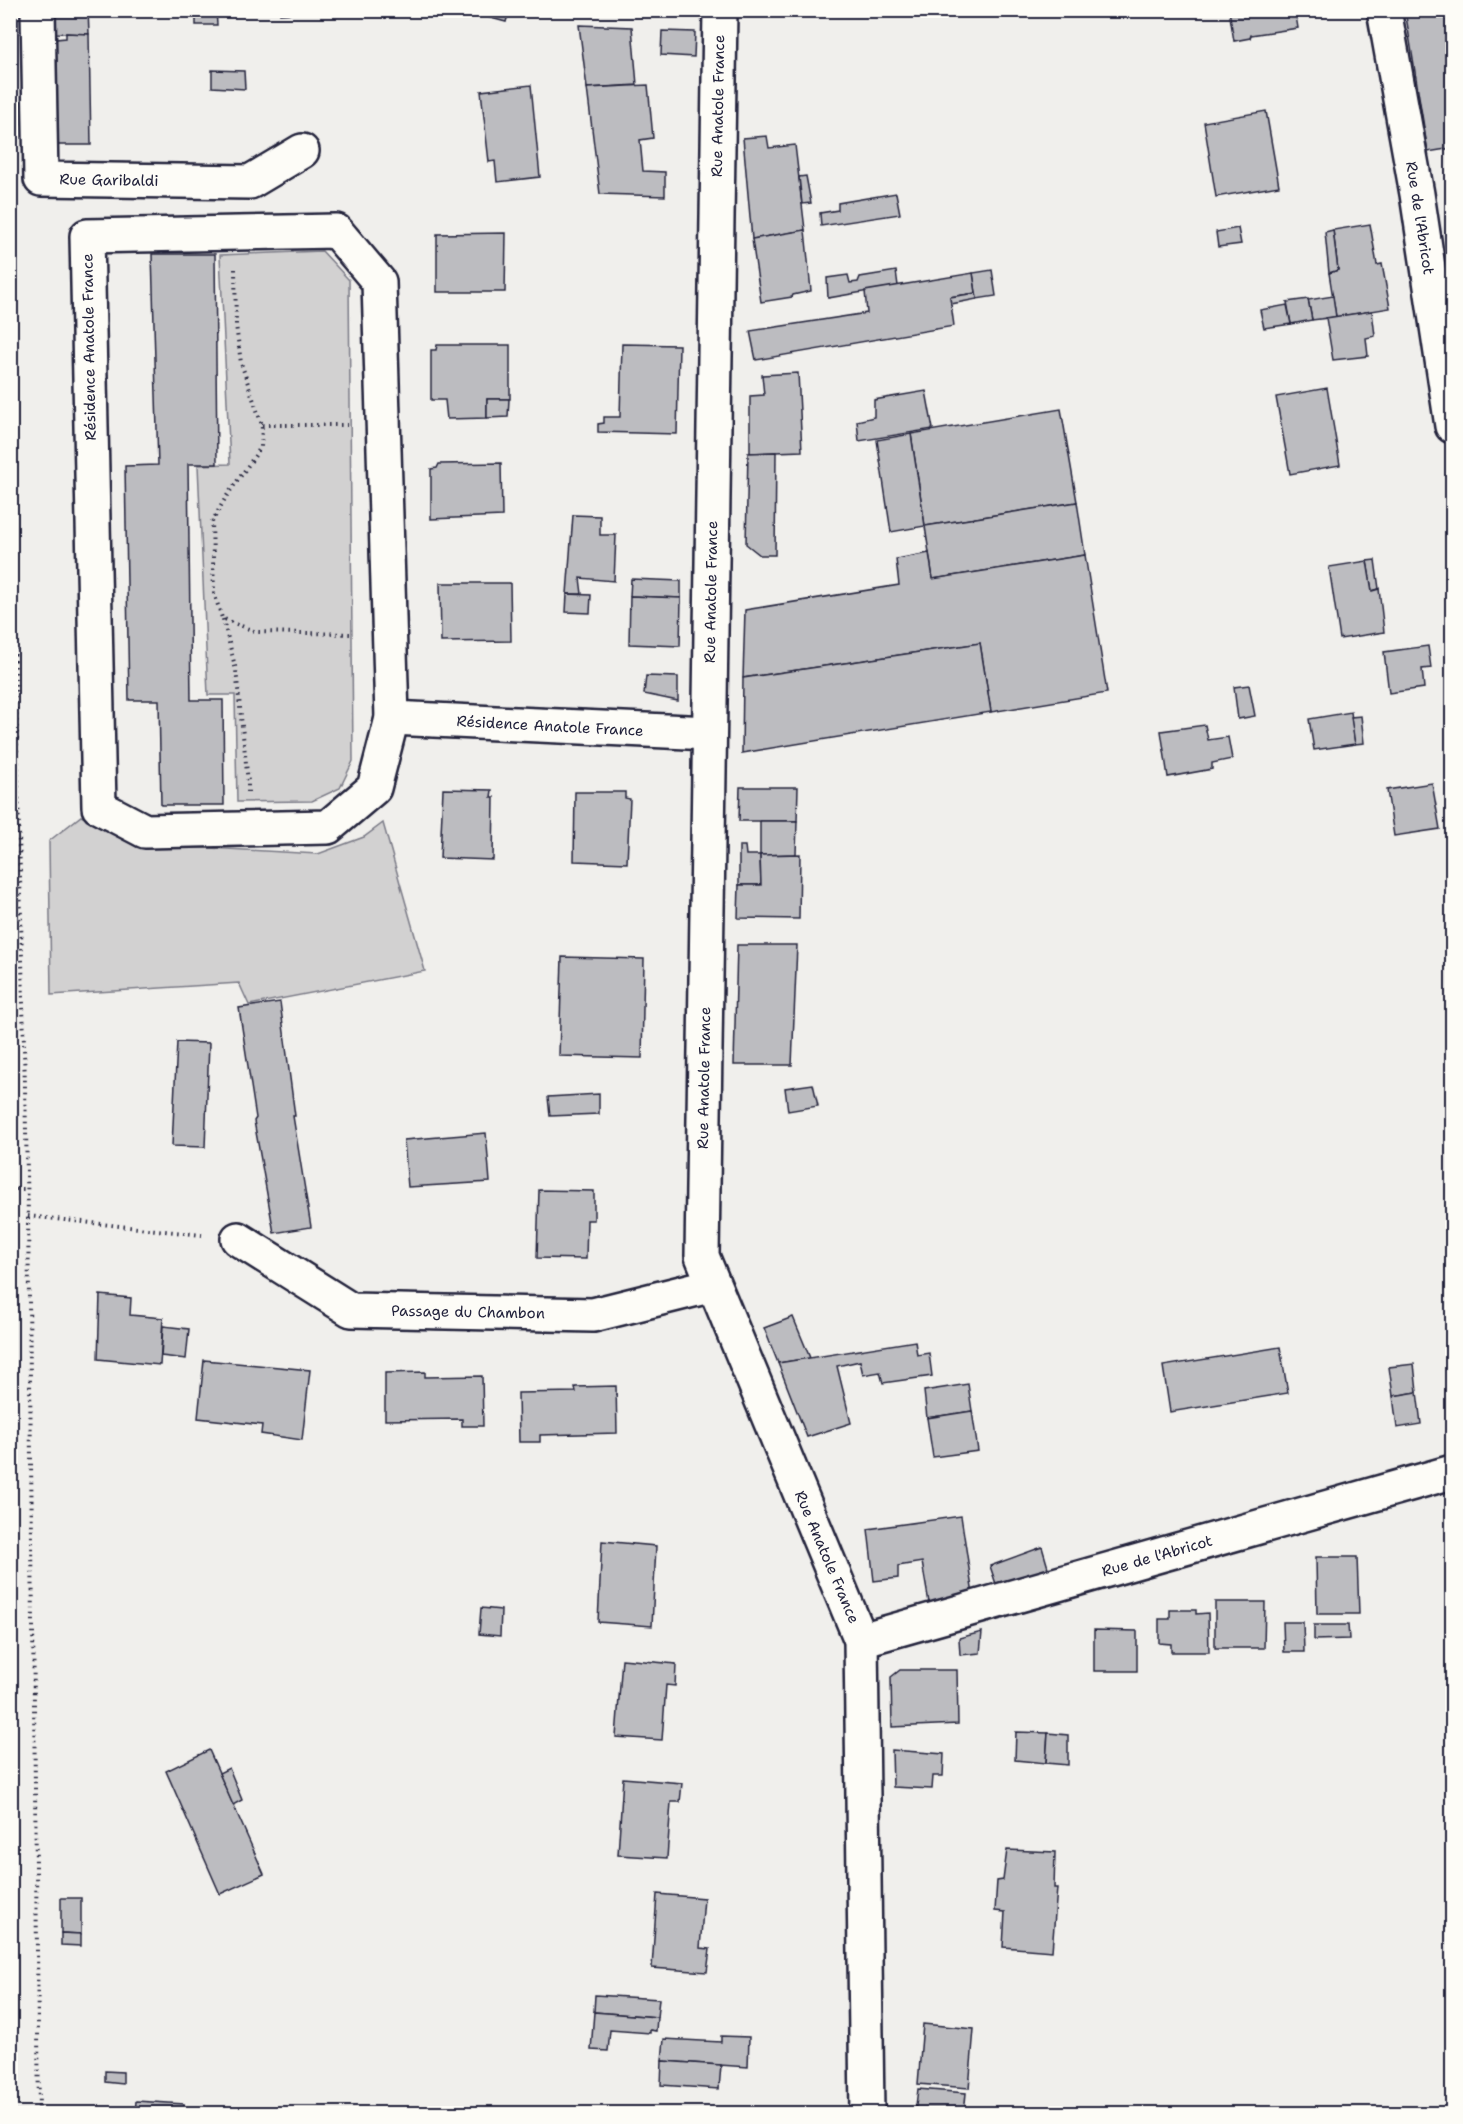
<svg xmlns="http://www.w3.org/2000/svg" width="1463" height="2124" font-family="'Shantell Sans',sans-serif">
<rect width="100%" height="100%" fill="#f0efec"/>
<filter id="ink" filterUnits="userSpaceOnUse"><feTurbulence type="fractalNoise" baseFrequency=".0167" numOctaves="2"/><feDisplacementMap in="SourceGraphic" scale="12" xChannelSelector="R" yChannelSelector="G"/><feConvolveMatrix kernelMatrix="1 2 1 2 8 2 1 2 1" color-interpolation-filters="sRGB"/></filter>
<g filter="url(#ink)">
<g fill="#d2d1d1" stroke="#7a7a86" stroke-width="1.5">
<polygon points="322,251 349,280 353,761 340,788 312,801 237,802 235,695 208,695 198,465 230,464 220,255"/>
<polygon points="81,816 137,844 318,854 364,837 383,823 425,971 249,1005 239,983 51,995 49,841"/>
</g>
<g fill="#bcbcc0" stroke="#22223b" stroke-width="1.5">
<polygon points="55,10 88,10 89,34 55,33"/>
<polygon points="196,10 216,10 217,25 196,25"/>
<polygon points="280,10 345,10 280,14"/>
<polygon points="493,10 508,15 506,22 465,11"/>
<polygon points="1229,10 1295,10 1298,28 1251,35 1250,38 1234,41"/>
<polygon points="1405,10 1452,10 1452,148 1428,152"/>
<polygon points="579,25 632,27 637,85 587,88"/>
<polygon points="662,31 695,32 694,57 661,55"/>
<polygon points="66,33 89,34 91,145 58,145 56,39 66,38"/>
<polygon points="212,70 244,71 245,89 212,87"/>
<polygon points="531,85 540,177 497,182 495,161 489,162 481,91"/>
<polygon points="648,85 653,138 640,140 643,171 665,172 665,196 600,194 587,88"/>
<polygon points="1266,111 1279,186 1216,197 1204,122"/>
<polygon points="767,136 769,148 795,145 805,230 752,239 743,138"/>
<polygon points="806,176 811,203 802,204 799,177"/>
<polygon points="896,193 900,214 821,226 820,213 838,210 838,203"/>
<polygon points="1370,224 1377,265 1382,264 1390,308 1336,317 1329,273 1338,270 1333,230"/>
<polygon points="1238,228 1241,244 1218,247 1216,232"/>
<polygon points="805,230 811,291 793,295 792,297 761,302 752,239"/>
<polygon points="1333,230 1338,270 1329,273 1325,232"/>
<polygon points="506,233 505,292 437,292 437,234"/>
<polygon points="152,254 215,254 217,464 188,464 191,700 223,700 224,805 161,805 159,700 129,700 125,466 158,465"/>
<polygon points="992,270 996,296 977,299 973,273"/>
<polygon points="896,271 898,286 828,298 827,278 848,275 850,283 858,282 860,277"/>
<polygon points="973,273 976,293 950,297 954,326 756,360 750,331 867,313 865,291"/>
<polygon points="976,293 977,299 951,304 950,297"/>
<polygon points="1333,296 1336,317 1312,320 1308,300"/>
<polygon points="1308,299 1312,320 1291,324 1287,302"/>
<polygon points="1287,305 1291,324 1264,328 1260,310"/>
<polygon points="1372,311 1375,336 1366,338 1368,356 1333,360 1326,318"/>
<polygon points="622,344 679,345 677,434 598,432 598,424 604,423 604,417 620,417"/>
<polygon points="437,345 510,345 510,399 487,399 487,418 447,419 445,400 431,400 431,350 436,350"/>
<polygon points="798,373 802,451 750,453 750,396 764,395 762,375"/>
<polygon points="1327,388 1340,465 1290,474 1276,397"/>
<polygon points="926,391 933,429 859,441 857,421 874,417 874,400"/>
<polygon points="487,399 509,399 508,417 487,418"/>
<polygon points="1061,409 1077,502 925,526 911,434"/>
<polygon points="911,434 925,526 891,532 877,440"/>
<polygon points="776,452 775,555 760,555 746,544 748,453"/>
<polygon points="501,463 502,516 431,519 431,469 437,468 439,464"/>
<polygon points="1077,502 1085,555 933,579 925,526"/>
<polygon points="573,515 600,516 600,535 616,535 614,581 580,578 582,594 567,594"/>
<polygon points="929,553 933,579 1085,555 1107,693 991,712 980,643 743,678 745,610 899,585 896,559"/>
<polygon points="1375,560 1379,589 1372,591 1367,561"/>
<polygon points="1367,561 1372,591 1379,589 1384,632 1340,639 1329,567"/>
<polygon points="631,579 681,581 681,598 630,596"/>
<polygon points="440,583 510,583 511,641 441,642"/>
<polygon points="567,594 591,595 590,613 566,612"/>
<polygon points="630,596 681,598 680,646 629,644"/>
<polygon points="980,643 991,712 742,753 743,678"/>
<polygon points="1428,646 1431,668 1422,669 1424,688 1389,693 1384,652"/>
<polygon points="646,676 678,677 678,701 644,694"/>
<polygon points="1249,685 1255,716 1238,719 1234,687"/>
<polygon points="1351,712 1355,744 1314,750 1309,719"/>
<polygon points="1361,716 1364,743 1355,744 1351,717"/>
<polygon points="1205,725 1208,740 1228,737 1232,759 1212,763 1212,769 1168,777 1161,731"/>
<polygon points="1432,783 1440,829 1394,836 1387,790"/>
<polygon points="740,787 798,787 797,821 739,821"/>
<polygon points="443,789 492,790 491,797 494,797 493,860 440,858"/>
<polygon points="575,792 625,792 625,798 630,799 627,863 574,861"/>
<polygon points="760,821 797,821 796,854 760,855"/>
<polygon points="739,846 745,846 746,855 760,855 761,885 739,885"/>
<polygon points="800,854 799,919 738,918 739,885 761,885 760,855"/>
<polygon points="737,945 797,945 792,1065 734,1065"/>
<polygon points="562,957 644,959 642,1058 559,1056"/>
<polygon points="280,1002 295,1116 293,1116 311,1227 274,1233 254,1121 256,1118 239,1008"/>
<polygon points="177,1042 209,1043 205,1147 172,1146"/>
<polygon points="813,1084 818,1106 788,1111 785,1088"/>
<polygon points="599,1094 599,1114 550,1116 548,1097"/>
<polygon points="486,1133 490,1182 408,1187 404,1140"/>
<polygon points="539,1190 594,1191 594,1220 587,1220 586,1259 537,1258"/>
<polygon points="100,1295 131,1298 130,1315 163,1318 160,1365 98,1359"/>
<polygon points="793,1317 810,1358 778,1363 764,1328"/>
<polygon points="163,1326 189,1329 186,1359 161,1356"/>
<polygon points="915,1341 917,1355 929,1353 932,1376 883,1383 880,1372 863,1375 860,1361 837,1366 851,1423 807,1437 778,1363"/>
<polygon points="1280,1347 1288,1393 1170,1412 1163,1366"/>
<polygon points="204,1360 310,1370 302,1440 261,1434 262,1425 198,1418"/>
<polygon points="1414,1364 1417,1392 1393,1396 1389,1367"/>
<polygon points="425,1372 425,1377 482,1376 483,1426 462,1426 462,1419 385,1420 385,1373"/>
<polygon points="968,1384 972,1411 927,1418 924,1391"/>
<polygon points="616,1386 617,1433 540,1435 540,1442 519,1442 518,1393 576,1392 575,1387"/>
<polygon points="1417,1392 1421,1424 1397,1428 1393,1396"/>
<polygon points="972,1411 978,1451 933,1457 927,1418"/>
<polygon points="961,1516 973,1595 929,1603 922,1562 898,1566 898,1578 874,1581 868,1529"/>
<polygon points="602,1541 656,1546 652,1626 598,1622"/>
<polygon points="1042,1547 1051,1578 999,1593 990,1566"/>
<polygon points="1316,1557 1357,1557 1359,1614 1317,1614"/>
<polygon points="1215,1602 1265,1602 1264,1648 1215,1648"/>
<polygon points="481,1608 501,1610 500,1636 479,1634"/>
<polygon points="1170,1610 1196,1610 1196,1614 1208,1613 1209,1652 1171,1652 1171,1644 1159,1643 1159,1619 1170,1619"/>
<polygon points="1283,1622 1303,1622 1304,1652 1284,1652"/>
<polygon points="1314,1625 1348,1625 1349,1639 1314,1640"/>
<polygon points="1094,1630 1137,1631 1137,1671 1094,1671"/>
<polygon points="982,1632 980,1653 960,1655 959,1638"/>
<polygon points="622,1659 676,1664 675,1686 666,1685 662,1740 616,1737"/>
<polygon points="900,1670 957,1670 958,1724 892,1727 891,1677"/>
<polygon points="1016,1732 1048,1733 1046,1763 1015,1760"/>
<polygon points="1048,1733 1068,1735 1068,1765 1046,1763"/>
<polygon points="209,1750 264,1874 220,1894 166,1771"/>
<polygon points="892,1750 944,1754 943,1776 933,1776 932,1789 893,1787"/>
<polygon points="229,1768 242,1800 233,1805 219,1773"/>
<polygon points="623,1778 682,1783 680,1802 671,1802 667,1858 618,1855"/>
<polygon points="1007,1850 1055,1852 1054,1888 1057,1888 1052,1951 1003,1947 1005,1912 995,1911 997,1881 1003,1880"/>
<polygon points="657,1894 704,1898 700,1948 710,1949 707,1972 652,1968"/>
<polygon points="61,1898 81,1898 81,1934 61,1933"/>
<polygon points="61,1933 81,1934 81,1946 61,1945"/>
<polygon points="595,1995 659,1999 657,2017 594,2012"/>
<polygon points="594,2012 657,2017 656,2031 650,2030 650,2033 610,2030 608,2051 591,2050"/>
<polygon points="923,2024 974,2029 969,2088 918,2084"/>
<polygon points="721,2036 749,2037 748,2067 662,2061 664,2039 721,2042"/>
<polygon points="662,2061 721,2065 719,2089 661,2085"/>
<polygon points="105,2071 123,2072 123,2084 105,2082"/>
<polygon points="918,2089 966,2093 964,2114 915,2114"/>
<polygon points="136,2101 184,2104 183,2114 135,2114"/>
</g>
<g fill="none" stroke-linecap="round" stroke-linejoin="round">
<g stroke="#22223b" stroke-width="38">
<g id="minor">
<polyline points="38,10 41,179 250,182 302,151"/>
<polyline points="720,10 702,1256 861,1640 867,2114"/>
<polyline points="1384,10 1417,194 1452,426"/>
<polygon points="336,231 379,282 392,718 374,788 328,827 145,831 99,807 87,236"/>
<polyline points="392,718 709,733"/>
<polyline points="238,1239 351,1310 593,1315 713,1285"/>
<polyline points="861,1640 1452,1472"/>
</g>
</g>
<g stroke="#22223b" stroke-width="4" stroke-dasharray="1.5 4.5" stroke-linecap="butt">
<polyline points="235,269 236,325 241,363 262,425 261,447 226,497 212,522 214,593 222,618 256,632 353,634"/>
<polyline points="262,425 347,425"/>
<polyline points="10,450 28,1216 39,2114"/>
<polyline points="223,619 236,670 248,782 248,792"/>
<polyline points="10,1189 27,1189"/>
<polyline points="28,1216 202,1235"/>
</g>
<use href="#minor" stroke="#fdfcf7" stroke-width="33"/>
</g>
</g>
<g text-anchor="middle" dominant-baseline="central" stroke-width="5" stroke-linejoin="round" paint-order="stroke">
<g font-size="15" fill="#22223b" stroke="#fdfcf7">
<text transform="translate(718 106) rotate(-89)">Rue Anatole France</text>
<text transform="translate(109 180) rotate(1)">Rue Garibaldi</text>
<text transform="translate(1420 218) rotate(81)">Rue de l'Abricot</text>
<text transform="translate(89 347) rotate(-91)">Résidence Anatole France</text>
<text transform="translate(711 592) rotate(-89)">Rue Anatole France</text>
<text transform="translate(550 726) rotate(3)">Résidence Anatole France</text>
<text transform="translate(704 1078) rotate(-89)">Rue Anatole France</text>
<text transform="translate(468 1312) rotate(1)">Passage du Chambon</text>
<text transform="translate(1157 1556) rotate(-16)">Rue de l'Abricot</text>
<text transform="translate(827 1557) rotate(67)">Rue Anatole France</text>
</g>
</g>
<rect width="1463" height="2124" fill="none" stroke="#fdfcf7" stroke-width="36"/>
<rect x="18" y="18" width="1427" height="2088" fill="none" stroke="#22223b" stroke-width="2" filter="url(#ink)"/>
</svg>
